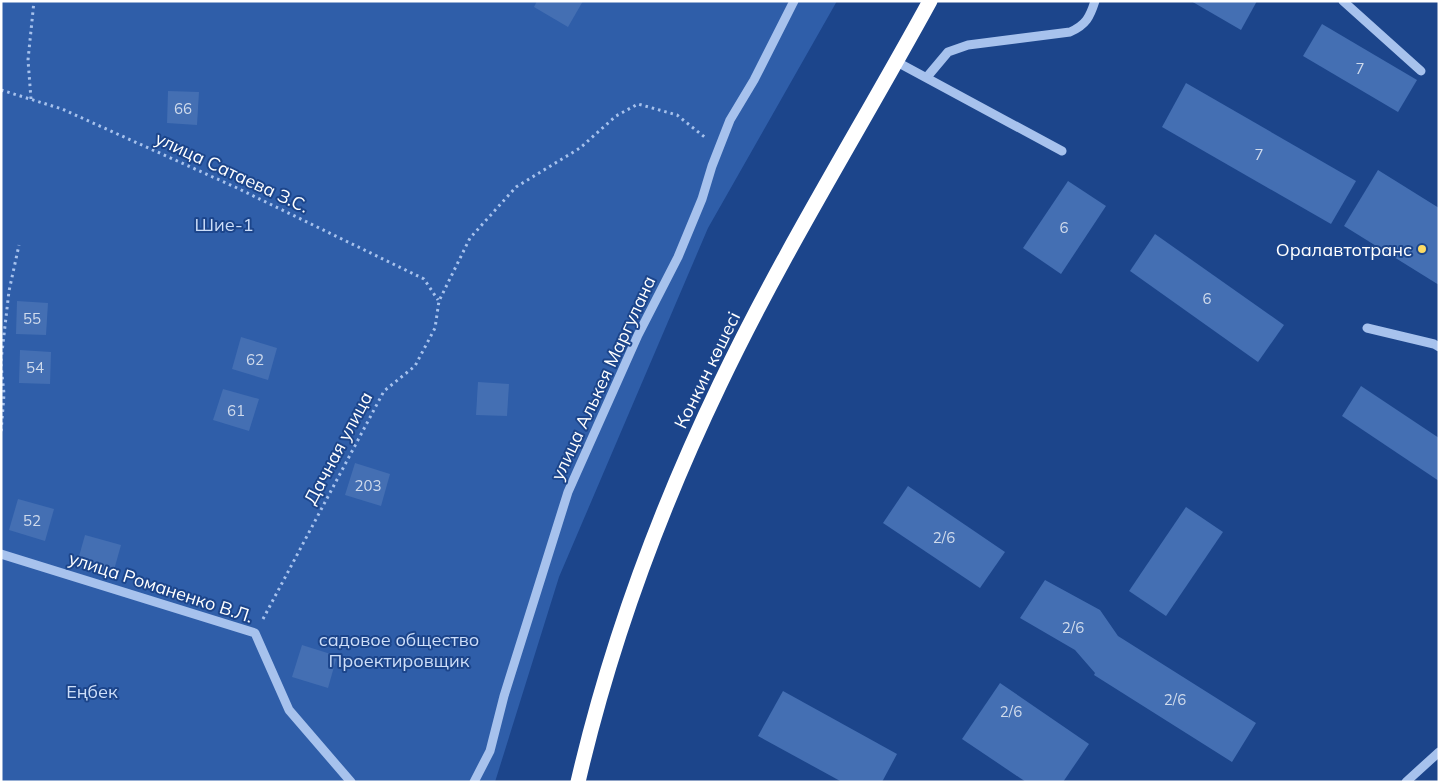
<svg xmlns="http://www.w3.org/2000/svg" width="1440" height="783" font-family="Mulish,sans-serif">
<rect width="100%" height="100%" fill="#1c458b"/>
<polygon fill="#2f5ea9" points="1,1 837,1 708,228 559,577 495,782 1,782"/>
<g fill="#446fb3">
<polygon points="537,1 583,1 568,27 534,7"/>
<polygon points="1191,1 1257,1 1241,30"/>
<polygon points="1322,24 1417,80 1398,112 1303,56"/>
<polygon points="1186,83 1356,181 1331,224 1162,127"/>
<polygon points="168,91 199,92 197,125 167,123"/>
<polygon points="1378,170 1439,208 1439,285 1344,226"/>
<polygon points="1068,181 1106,206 1061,274 1023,248"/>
<polygon points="1155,234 1284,325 1258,362 1130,271"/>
<polygon points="17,301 48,303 46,335 16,334"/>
<polygon points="241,337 277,348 268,380 232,369"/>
<polygon points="20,350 51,352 50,384 19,383"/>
<polygon points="478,382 509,384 507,416 476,415"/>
<polygon points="1361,386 1439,438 1439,481 1342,416"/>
<polygon points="223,389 259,399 249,431 213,420"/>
<polygon points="355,463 390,474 381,506 345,495"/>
<polygon points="908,486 1005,552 980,588 883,523"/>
<polygon points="18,499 54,509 45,541 9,530"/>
<polygon points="1186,507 1223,532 1166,616 1129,591"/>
<polygon points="85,535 121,545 112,577 76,567"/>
<polygon points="1045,580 1100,610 1118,636 1256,723 1232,762 1094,675 1095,673 1075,650 1020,618"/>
<polygon points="302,645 337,656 328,688 292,677"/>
<polygon points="1000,683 1089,744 1063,782 1026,782 962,739"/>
<polygon points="783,691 897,754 882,782 842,782 758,736"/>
</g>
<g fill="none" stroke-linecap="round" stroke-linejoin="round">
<g stroke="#a7c2ed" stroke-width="3" stroke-dasharray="2.5 4" stroke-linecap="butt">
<polyline points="1,90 62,109 235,187 424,279 438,300"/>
<polyline points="31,99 28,60 34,1"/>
<polyline points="1,361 9,291 19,245"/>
<polyline points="1,364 4,394 1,433"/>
<polyline points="263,619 384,391 415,366 435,328 439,301 470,238 516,187 580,148 616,116 638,104 677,115 707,139"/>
</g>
<g stroke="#a7c2ed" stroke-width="9">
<polyline points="1343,1 1421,71"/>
<polyline points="897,62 1062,151"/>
<path d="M927 77 948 52 968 45 1070 32C1086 25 1090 17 1095 1"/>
<polyline points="1367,328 1434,344 1439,347"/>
<polyline points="1,554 255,633 289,710 351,782"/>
<polyline points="474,782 490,751 504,696 568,492 638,335 678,257 702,199 712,166 730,120 754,80 794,1"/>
<polyline points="1406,782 1439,752"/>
</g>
<path stroke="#fff" stroke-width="15" d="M578 782C610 644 659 511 720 384 783 252 860 129 930 1"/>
</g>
<circle fill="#fddb65" stroke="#1c458b" stroke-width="2" cx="1422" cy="249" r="5"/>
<g text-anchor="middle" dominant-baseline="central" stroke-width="4" stroke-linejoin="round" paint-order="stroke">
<g font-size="15" fill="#d0dbec">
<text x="1360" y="68">7</text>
<text x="183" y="108">66</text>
<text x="1259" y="154">7</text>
<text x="1064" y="227">6</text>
<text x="1207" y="298">6</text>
<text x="32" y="318">55</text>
<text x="255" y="359">62</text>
<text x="35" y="367">54</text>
<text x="236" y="410">61</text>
<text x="368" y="485">203</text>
<text x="32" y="520">52</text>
<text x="944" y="537">2/6</text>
<text x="1073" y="627">2/6</text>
<text x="1175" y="699">2/6</text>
<text x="1011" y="711">2/6</text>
</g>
<g font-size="18" fill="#fff" stroke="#1c458b">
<text transform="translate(232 172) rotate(25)">улица Сатаева З.С.</text>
<text transform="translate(707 370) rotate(-64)">Конкин көшесі</text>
<text transform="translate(603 378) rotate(-65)">улица Алькея Маргулана</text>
<text transform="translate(338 448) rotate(-62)">Дачная улица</text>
<text transform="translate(161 587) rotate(18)">улица Романенко В.Л.</text>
</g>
<g font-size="18" fill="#cddef9" stroke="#1c458b">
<text x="224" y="224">Шие-1</text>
<text x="399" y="639">садовое общество<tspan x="399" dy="21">Проектировщик</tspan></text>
<text x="92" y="691">Еңбек</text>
</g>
<g font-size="18" fill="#fff" stroke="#1c458b" text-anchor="end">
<text x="1412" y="249">Оралавтотранс</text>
</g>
</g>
<rect width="1440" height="783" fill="none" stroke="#ffffff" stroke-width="5"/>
</svg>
